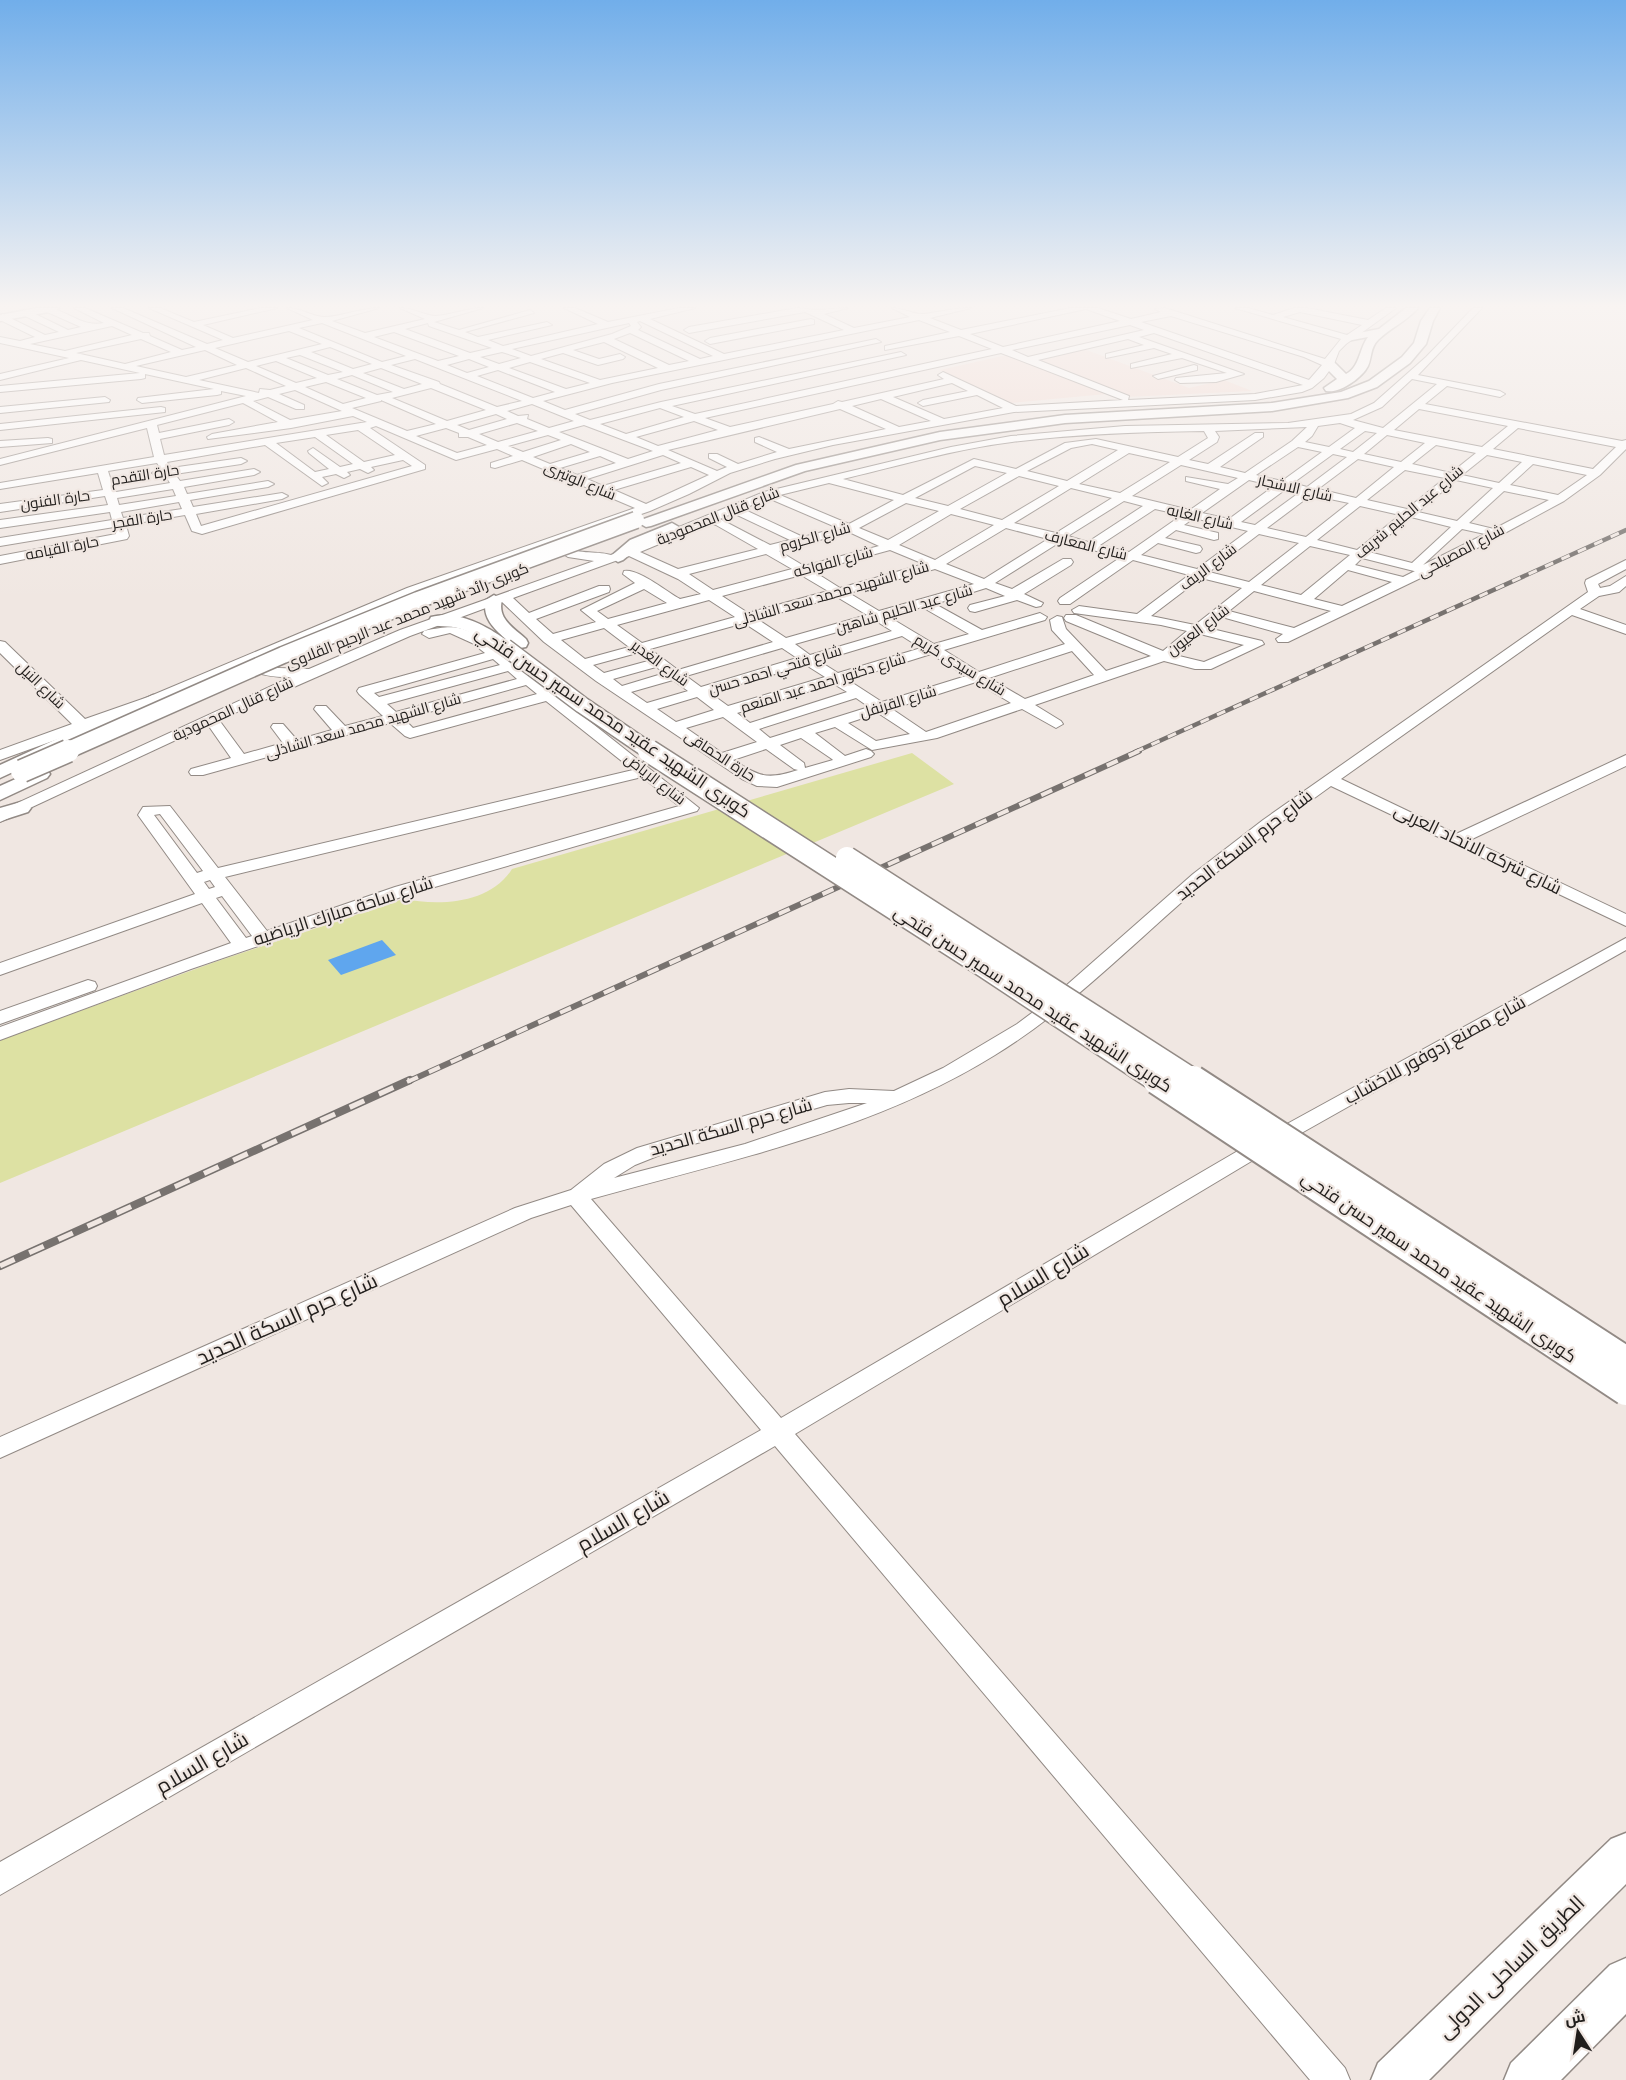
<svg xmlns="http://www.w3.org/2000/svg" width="1626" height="2080" font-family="'Nunito Sans',Cairo,sans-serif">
<rect width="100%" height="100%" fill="#f0e7e2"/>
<g fill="#f2d9d1">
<polygon points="1081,348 1189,388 1224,380 1252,391 1126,397 1033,360"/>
<polygon points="1007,355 1106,394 1011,403 940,370"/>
</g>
<path fill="#dde1a3" d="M912 753 954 784 0 1183V1040L215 962 403 899C440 906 490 904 512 869Z"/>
<polygon fill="#5fa6ee" points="382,940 396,955 341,975 328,960"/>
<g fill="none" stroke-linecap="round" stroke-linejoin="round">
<g stroke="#928a85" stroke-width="2">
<g id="minor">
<path d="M44 308C67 308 80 328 104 323L74 308H85L143 333H149L150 336 182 350 196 347 112 308H123L207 344 223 340 149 308H160L194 322 261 308H277L203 325 233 338 313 320 287 308C301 308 311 316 323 317 336 318 361 308 379 308L332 321 365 333 425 319 400 308C413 308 426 316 436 316 452 315 467 308 483 308L434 322 459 330 530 310 534 313 465 332 478 337 547 322 552 325 488 340 503 346 598 324 564 308H575L608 322 679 308H695L650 319 724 354 844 330 805 312 689 333 684 330 689 327 797 308 816 310 848 308 824 314 854 328 910 317 892 308C903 308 915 315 924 314 940 312 955 308 971 308L930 318 961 330 1070 308H1098L1131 319 1161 312 1155 309 1165 308 1325 359 1341 339 1235 308H1248L1273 315 1294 308H1307L1368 320 1386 308H1396L1346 344 1339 351 1334 364 1324 378 1312 388 1302 392 1255 400 1014 412 833 445 775 459 730 473 689 494 650 511 563 541 562 544C577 556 594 550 611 555L764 492 951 447 1011 436 1125 426 1288 423 1351 414 1374 403 1426 357 1473 308H1482L1418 375 1500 391 1505 394 1500 397 1447 386 1425 404 1622 441 1626 440V449L1600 475 1564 501 1431 573 1288 642H1278L1276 639 1283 634 1222 617 1208 628 1262 641 1264 644 1211 669H1195L1164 661 1035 705 1061 721 1063 724 1056 728 1022 709 937 738 872 750 835 727 815 733 845 756 866 749 871 751 874 754 871 757 777 787 757 786 742 779 596 681 544 642 502 602 410 636 219 720 244 754 283 743 271 727 273 724H283L297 740 332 730 314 709 316 706H326L345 726 383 716 359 694 357 691 359 688 485 653 472 643 450 633 429 638 422 634 424 631C467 621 467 632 501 651L699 808 697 811 407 895 191 969 0 1040V1027L231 943 202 903 0 975V963L195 894 138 815 143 807 170 806 218 868 633 770 546 701 410 738 405 736 390 723 203 775H191L189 772 191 769 231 758 208 725 0 822V811L291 677C277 677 256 676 247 666L158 703 0 760V750L72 724 0 653V641L5 642 85 719 148 697 407 588 635 508 522 460 495 468 491 467V463L513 456 497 449 456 460 376 426 370 428 425 465V469L202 534 192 531 185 515 126 525 129 536 127 539 0 564V556L116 534 114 527 0 546V538L112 520 110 512 0 528V520L108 505 105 496 0 512V504L103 490 98 473 0 489V483L154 457 147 428 0 465V459L246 396 221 391V394L217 395 142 403 137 400 138 398 214 389 145 374V378L141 379 0 392V386L140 373 81 360 0 380V374L69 358 0 343V337L20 341 35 337 0 320 2 314 45 335 59 332 23 315V311H29L68 330 81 327 45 311ZM1086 309 1120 321 1003 347 970 334ZM1300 312 1362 325 1347 335 1283 317ZM1171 316 1304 357 1322 365 1309 380 1141 322ZM919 320 950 332 885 346V350L959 336 992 349 695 414 672 406 906 355 901 352 661 402 590 420 575 414 661 390 881 342 876 339 659 384 565 410 543 401 612 383ZM640 321 713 356 700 359 638 330 641 327 637 322ZM322 323 406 356 382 362 299 328ZM428 323 429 326 492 348 470 353 405 329ZM629 323 631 326 612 334 531 356 512 349ZM1130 325 1144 330 1028 357 1012 350ZM112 326 132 335 65 351 30 344ZM289 331 322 344 248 362 215 348ZM394 332 459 356 438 361 374 337ZM630 333 689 361 669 365 614 339ZM1154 333 1303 385 1255 394 1128 400 1129 396 1038 360 1128 339 1144 345 1106 354V358L1154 348 1172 354 1131 364V368L1182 358 1227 373 1176 378 1175 380 1180 383 1216 382 1244 374 1139 337ZM141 339 171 352 125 364 76 353ZM604 342 658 368 600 380 541 359 563 353 598 365 623 359 625 357 620 354 599 359 573 350ZM330 347 372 364 353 369 311 352ZM205 350 237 365 186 377 136 366ZM502 352 521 358 499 364 480 357ZM1001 353 1123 400 1016 406 943 372 938 375 944 379 842 402 838 401 833 404 730 427 705 418ZM300 355 343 372 328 375 286 358ZM415 359 522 401 497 407 440 384 439 382 391 365ZM469 359 489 367 467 373 447 365ZM276 361 317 378 296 383 256 366ZM530 362 590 383 566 389 509 368ZM246 368 286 386 270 390 260 389 259 393 199 380ZM381 368 422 384 404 389 363 373ZM498 370 555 392 533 398 477 376ZM352 375 393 392 377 395 337 379ZM1412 379 1437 384 1383 428 1353 420 1382 407ZM326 382 366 398 343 404 305 387ZM952 383 968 391 923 400 918 403 923 406 977 395 1003 408 944 419 893 397ZM431 388 486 410 447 421 392 398ZM295 390 342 411 290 420 253 401 268 397 296 409H304V405L279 394ZM881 399 931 421 899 427 852 406ZM381 401V400L436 424 407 431 352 408ZM243 403 278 422 212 434 207 437 208 439 291 428 353 416 367 422 164 455 160 439 229 425 234 422 229 419 159 433 157 425ZM532 404 574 421 549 428 527 419 528 415 518 416 507 411ZM660 408 684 417 626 434 600 424ZM840 409 886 429 789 449 759 437 755 438V442L777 452 738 464 717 454H709V458L727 467 717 471 668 450ZM1419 409 1508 426 1482 447 1394 430ZM496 414 507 419 469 430 457 425ZM694 421 718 430 658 446 636 437ZM517 423 538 431 498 442 479 434ZM1340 423 1355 428 1329 447 1305 442 1312 436 1318 426ZM584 425 653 451 628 459 559 432ZM1307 427 1292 441 1245 473 1220 467 1263 437V433H1255L1208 464 1189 460 1217 442 1219 437 1215 431ZM446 428 459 433V437H468L487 445 457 453 416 436ZM1518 428 1616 447 1593 469 1493 449ZM358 430 395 455 364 462 326 435ZM1204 431 1208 438 1178 457 1096 439 1065 443 1016 469 974 459 903 495 843 479C898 466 955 449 1012 442 1076 434 1140 432 1204 431ZM1365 431 1377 433 1353 452 1340 449ZM548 435 561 440 523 452 508 446ZM1387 435 1425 443 1401 462 1364 454ZM315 437 353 464 340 467 313 448 308 451 309 453 329 469 315 472 276 443ZM571 444 590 452 550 464 533 457ZM1092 444 1118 450 1067 481 1027 471 1071 448ZM265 445 322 486 328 483 322 477 336 474 344 478 350 475 347 472 360 469 368 473 374 470 371 467 403 460 412 466 201 526 196 514 282 499 288 496 282 493 193 507 190 500 268 487 274 484 268 481 187 494 184 487 254 475 260 472 254 469 180 481 175 474 241 464 247 461 241 458 171 468 167 462ZM1436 445 1476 453 1451 473 1412 464ZM1298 447 1322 452 1282 481 1256 475ZM1129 453 1170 462 1120 493 1079 484ZM1333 454 1347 457 1307 487 1293 483ZM663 455 681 463 603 486 587 479ZM1487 455 1522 462 1499 483 1462 475ZM600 456 616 463 577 475 560 468ZM1358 459 1394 467 1356 498 1318 489ZM157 463 161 469 152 473 158 476 165 475 170 483 116 492 114 490 108 471ZM1533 464 1587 475 1558 495 1510 485ZM1181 465 1238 478 1228 484 1186 477V481L1220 489 1190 510 1132 496ZM975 466 1007 473 948 506 915 498ZM691 467 709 475 646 504 614 490ZM1405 470 1445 478 1407 509 1367 500ZM1019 476 1059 486 1002 520 960 509ZM1249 480 1274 486 1229 519 1202 513ZM1456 480 1493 488 1457 521 1418 512ZM829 483 894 500 849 524 780 495ZM1071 488 1112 498 1056 533 1014 523ZM173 489 176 496 119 505 117 498ZM1286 489 1300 492 1255 525 1241 522ZM1504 491 1549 500 1494 529 1469 523ZM1311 495 1349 503 1306 537 1267 528ZM768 498 838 528 803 537 743 509ZM1124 501 1143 506 1088 542 1068 536ZM179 502 182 509 123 518 121 512ZM906 503 939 511 888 540 859 528ZM1360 506 1400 515 1357 550 1317 540ZM1155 509 1182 515 1129 552 1100 545ZM733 513 790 540 770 545 720 519ZM951 514 994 525 935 560 899 545ZM1411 517 1451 527 1412 563 1369 552ZM1194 518 1248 531 1197 569 1141 555 1158 543 1196 553 1200 552 1202 549 1200 546 1165 538 1176 530 1214 540 1218 539V533L1184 525ZM707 524 716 525 758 549 678 569 640 552ZM1006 528 1048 539 984 579 946 564ZM1462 529 1485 534 1423 565ZM849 532 879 546 804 566 779 551ZM1259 534 1299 543 1249 582 1209 572ZM1060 542 1121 557 1060 598 1058 601 1060 604H1070L1133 560 1189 575 1137 614 1079 606 1072 610 1074 613 1161 625 1187 631 1163 651 1076 615H1066L1064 618 1066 621 1151 656 1106 671 1066 629 1062 617 1057 616 1050 620 1052 630 1065 644 979 672 944 650 1045 620 1047 617 1040 613 982 630 935 604 986 588 1005 596 970 605 968 608 970 611 975 612 1017 600 1036 607 1041 606 1043 603 1024 594 1071 565 1073 562 1071 559H1063L1012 589 995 583ZM550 546 568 557 594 561 400 630 309 669 279 668 260 664V660L417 594ZM1310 546 1350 555 1301 595 1261 585ZM890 550 924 564 840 588 813 571ZM766 554 792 569 713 590 689 574ZM629 556 678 579 701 594 680 599C667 592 638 568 624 571L623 574 635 583 581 610 596 622 553 634 536 619 609 592 610 589 609 586H599L529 613 513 598ZM1362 558 1414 571H1415L1403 577 1355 565ZM935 569 974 584 879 611 849 593ZM1348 570 1392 582 1342 606 1314 599ZM801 575 828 591 748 613 722 596ZM1201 578 1242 588 1195 625 1151 616ZM644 589 667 603 608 619 597 611ZM1254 591 1331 611 1294 628 1229 611ZM837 597 867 615 786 638 757 619ZM709 600 735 617 642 643 617 625ZM922 607 969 634 934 644 889 617ZM876 621 892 631 810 655 795 644ZM744 623 773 642 678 670 650 649ZM604 628 629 647 585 659 561 640ZM1200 634 1244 645 1204 662 1175 655ZM902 636 921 648 838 673 819 661ZM782 648 797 658 701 687 686 676ZM1072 651 1094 675 1025 699 989 678ZM637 653 648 661 604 673 593 665ZM931 654 966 676 882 702 848 680ZM493 659 500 665 379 697 374 693ZM806 665 825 677 728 706 710 693ZM656 667 665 673 622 686 613 679ZM508 671 517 679 396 712 387 704ZM673 680 688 691 647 703 631 692ZM976 682 1011 703 926 732 892 709ZM834 684 847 692 750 723 737 713ZM526 685 537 694 413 728 404 719ZM697 697 714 710 676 722 657 709ZM856 698 869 707 770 738 759 729ZM878 713 910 734 876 741 848 723ZM723 717 757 742 722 753 686 728ZM801 738 832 759 833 760 805 768 804 763 780 745ZM766 749 794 769 798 770C767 780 760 777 733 760ZM642 777 679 806 395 887 267 931 225 877ZM160 814 203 871 197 873 154 815ZM210 880 215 887 209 889 204 882ZM222 896 252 936 246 938 216 898Z"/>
<polygon points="811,319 814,320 814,324 710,344 705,341 710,338"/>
<polygon points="1194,365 1197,366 1197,370 1158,379 1153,376"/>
<polygon points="105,397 110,400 109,402 0,413 0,407"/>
<polygon points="161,407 165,408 165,412 0,430 0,424"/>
<polygon points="48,438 52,439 52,443 0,447 0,441"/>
<path d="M1626 560V569L1598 584 1600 588 1610 586 1626 576V586L1619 592 1599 596 1580 609 1626 625V634L1572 615 1341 779 1456 834 1626 755V766L1470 840 1626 914V926L1331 786C1288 817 1245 848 1205 882 1135 941 1073 1007 995 1055 871 1132 729 1160 591 1199L781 1418 1236 1152 1626 938V950L1250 1162 795 1434 1345 2068 1350 2080H1310L775 1446 0 1895V1862L761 1430 571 1205 531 1218 0 1458V1437L515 1208 571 1190 604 1164 637 1148 825 1092 849 1089 894 1091 943 1068 1017 1024 1052 998 1193 874 1263 820 1588 592 1585 583 1586 580ZM849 1103H867L745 1144 614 1178 635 1165 670 1151 827 1105Z"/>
<polygon points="88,980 95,982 97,986 95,990 0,1024 0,1011"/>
</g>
</g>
<g stroke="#928a85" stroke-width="3">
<g id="major">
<polygon points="37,308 59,308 54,311 0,321 0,315"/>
<path d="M1406 308H1418C1407 321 1390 328 1378 340 1370 348 1372 357 1368 366 1362 378 1339 394 1326 391L1324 388 1337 379 1325 367V361H1333L1346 374C1360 367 1359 349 1368 337L1347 341 1341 338 1343 336 1379 329Z"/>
<polygon points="1430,308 1440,308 1433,321 1426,344 1410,363 1377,387 1348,398 1272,411 1065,423 940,440 805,471 651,526 646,527 639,523 641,520 796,465 940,432 1065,415 1272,403 1341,392 1369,381 1402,357 1414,343 1421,321"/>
<polygon points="672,523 679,527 677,530 640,546 623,560 618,562 610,557 630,540"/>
<path d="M494 595 502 600C497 619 514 628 526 639L528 643 526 647 520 648 512 644 514 647 511 651C495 655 479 635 464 630 453 625 442 627 431 625L429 621 431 617C459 610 487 626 509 642 497 631 481 619 486 600Z"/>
<polygon points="153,695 159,696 162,700 159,704 0,778 0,765"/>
<polygon points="40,768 47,770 50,774 47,778 0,800 0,786"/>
<polygon points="21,802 28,804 31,808 28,812 0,821 0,808"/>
</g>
</g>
<g stroke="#928a85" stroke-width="3">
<g id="highway">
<polygon points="1626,1833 1626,1884 1429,2080 1371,2080 1378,2063 1611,1839"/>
<polygon points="1626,1958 1626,2014 1561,2080 1504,2080 1511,2063 1610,1965"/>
</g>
</g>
<use href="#minor" fill="#fff" fill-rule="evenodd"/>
<use href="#major" fill="#fff" fill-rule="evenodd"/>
<use href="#highway" fill="#fff" fill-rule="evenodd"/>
<g stroke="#77726f" stroke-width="4.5">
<polyline id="rail-far2" points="1135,752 1626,530"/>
</g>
<g stroke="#77726f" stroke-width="6">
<polyline id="rail-far1" points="407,1082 1139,751"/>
</g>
<g stroke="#77726f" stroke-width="8">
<polyline id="rail" points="0,1266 410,1080"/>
</g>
<use href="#rail-far2" stroke="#f0e7e2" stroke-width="3" stroke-dasharray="9" stroke-linecap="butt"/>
<use href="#rail-far1" stroke="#f0e7e2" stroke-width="4" stroke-dasharray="12" stroke-linecap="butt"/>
<use href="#rail" stroke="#f0e7e2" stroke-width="5" stroke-dasharray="16" stroke-linecap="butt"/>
<g stroke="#928a85" stroke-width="19" stroke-linecap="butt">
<g id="major-bridge-far2">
<polyline points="505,647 582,705 651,752"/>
<polyline points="64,752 283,655 418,600 636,520"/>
</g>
</g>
<g stroke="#928a85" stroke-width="25" stroke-linecap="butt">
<g id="major-bridge-far1">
<polyline points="649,751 984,966 1159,1082"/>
<polyline points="22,771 68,751"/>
<polyline points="847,858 1196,1082"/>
</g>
</g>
<g stroke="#928a85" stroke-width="32" stroke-linecap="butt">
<g id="major-bridge">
<polyline points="1157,1080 1626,1391"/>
<polyline points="1193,1080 1626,1361"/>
</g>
</g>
<use href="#major-bridge-far2" stroke="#fff" stroke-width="16"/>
<use href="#major-bridge-far1" stroke="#fff" stroke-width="22"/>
<use href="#major-bridge" stroke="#fff" stroke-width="28"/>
</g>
<linearGradient id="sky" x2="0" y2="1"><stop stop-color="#71aeea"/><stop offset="0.51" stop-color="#f8f4f2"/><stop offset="1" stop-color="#f8f4f2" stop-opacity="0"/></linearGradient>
<rect width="1626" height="599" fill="url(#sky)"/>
<g text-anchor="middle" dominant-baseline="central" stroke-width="4.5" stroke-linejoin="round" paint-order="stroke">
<g font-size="15" fill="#211e1c" stroke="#f0e7e2">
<text transform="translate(145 475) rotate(-9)">حارة التقدم</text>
<text transform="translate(580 481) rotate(23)">شارع الوتيرى</text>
<text transform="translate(1295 488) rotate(13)">شارع الاشجار</text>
<text transform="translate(55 500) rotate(-8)">حارة الفنون</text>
<text transform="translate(1409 512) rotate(-40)">شارع عبد الحليم شريف</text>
<text transform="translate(718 516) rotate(-22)">شارع قنال المحمودية</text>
<text transform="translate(1200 517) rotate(13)">شارع الغابه</text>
<text transform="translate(142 519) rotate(-9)">حارة الفجر</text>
<text transform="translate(815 537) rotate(-16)">شارع الكروم</text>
<text transform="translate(1086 545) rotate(14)">شارع المعارف</text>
<text transform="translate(62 548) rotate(-11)">حارة القيامه</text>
<text transform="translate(1461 551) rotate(-28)">شارع المصيلحى</text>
<text transform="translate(833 562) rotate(-15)">شارع الفواكه</text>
<text transform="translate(1208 567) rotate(-37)">شارع الريف</text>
<text transform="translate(831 594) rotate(-16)">شارع الشهيد محمد سعد الشاذلى</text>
<text transform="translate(904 609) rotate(-16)">شارع عبد الحليم شاهين</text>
<text transform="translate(407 616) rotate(-22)">كوبرى رائد شهيد محمد عبد الرحيم القلاوى</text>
<text transform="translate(1198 630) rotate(-37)">شارع العيون</text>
<text transform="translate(660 663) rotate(36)">شارع الغدير</text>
<text transform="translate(960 665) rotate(31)">شارع سيدى كريم</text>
<text transform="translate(775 670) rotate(-17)">شارع فتحي احمد حسن</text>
<text transform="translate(823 683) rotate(-17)">شارع دكتور احمد عبد المنعم</text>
<text transform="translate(41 685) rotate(44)">شارع النيل</text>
<text transform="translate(898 702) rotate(-17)">شارع القرنفل</text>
<text transform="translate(233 709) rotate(-25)">شارع قنال المحمودية</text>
<text transform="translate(363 726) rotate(-16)">شارع الشهيد محمد سعد الشاذلى</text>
<text transform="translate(720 756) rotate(33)">حارة الحماقى</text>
<text transform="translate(655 779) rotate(38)">شارع الرياض</text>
</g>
<g font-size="18" fill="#211e1c" stroke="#f0e7e2">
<text transform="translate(613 722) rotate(34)">كوبرى الشهيد عقيد محمد سمير حسن فتحي</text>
<text transform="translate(1244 845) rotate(-38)">شارع حرم السكة الحديد</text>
<text transform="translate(1478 849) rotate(26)">شارع شركه الاتحاد العربى</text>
<text transform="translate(343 911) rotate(-18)">شارع ساحة مبارك الرياضيه</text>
<text transform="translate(1033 999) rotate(33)">كوبرى الشهيد عقيد محمد سمير حسن فتحي</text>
<text transform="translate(1435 1050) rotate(-29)">شارع مصنع زدوفور للاخشاب</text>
<text transform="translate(731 1127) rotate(-16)">شارع حرم السكة الحديد</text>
<text transform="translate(1439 1267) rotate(34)">كوبرى الشهيد عقيد محمد سمير حسن فتحي</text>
</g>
<g font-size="21" fill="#211e1c" stroke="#f0e7e2">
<text transform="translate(1043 1275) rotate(-31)">شارع السلام</text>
<text transform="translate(287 1319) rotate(-24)">شارع حرم السكة الحديد</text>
<text transform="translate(623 1521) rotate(-30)">شارع السلام</text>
<text transform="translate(202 1763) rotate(-30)">شارع السلام</text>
<text transform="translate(1511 1967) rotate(-44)">الطريق الساحلى الدولى</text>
</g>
</g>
<g transform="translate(1578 2032) rotate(348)" stroke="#f0e7e2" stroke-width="4.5" paint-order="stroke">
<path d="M0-4.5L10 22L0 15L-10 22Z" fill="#211e1c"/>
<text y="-9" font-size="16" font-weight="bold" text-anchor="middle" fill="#211e1c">ش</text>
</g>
</svg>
